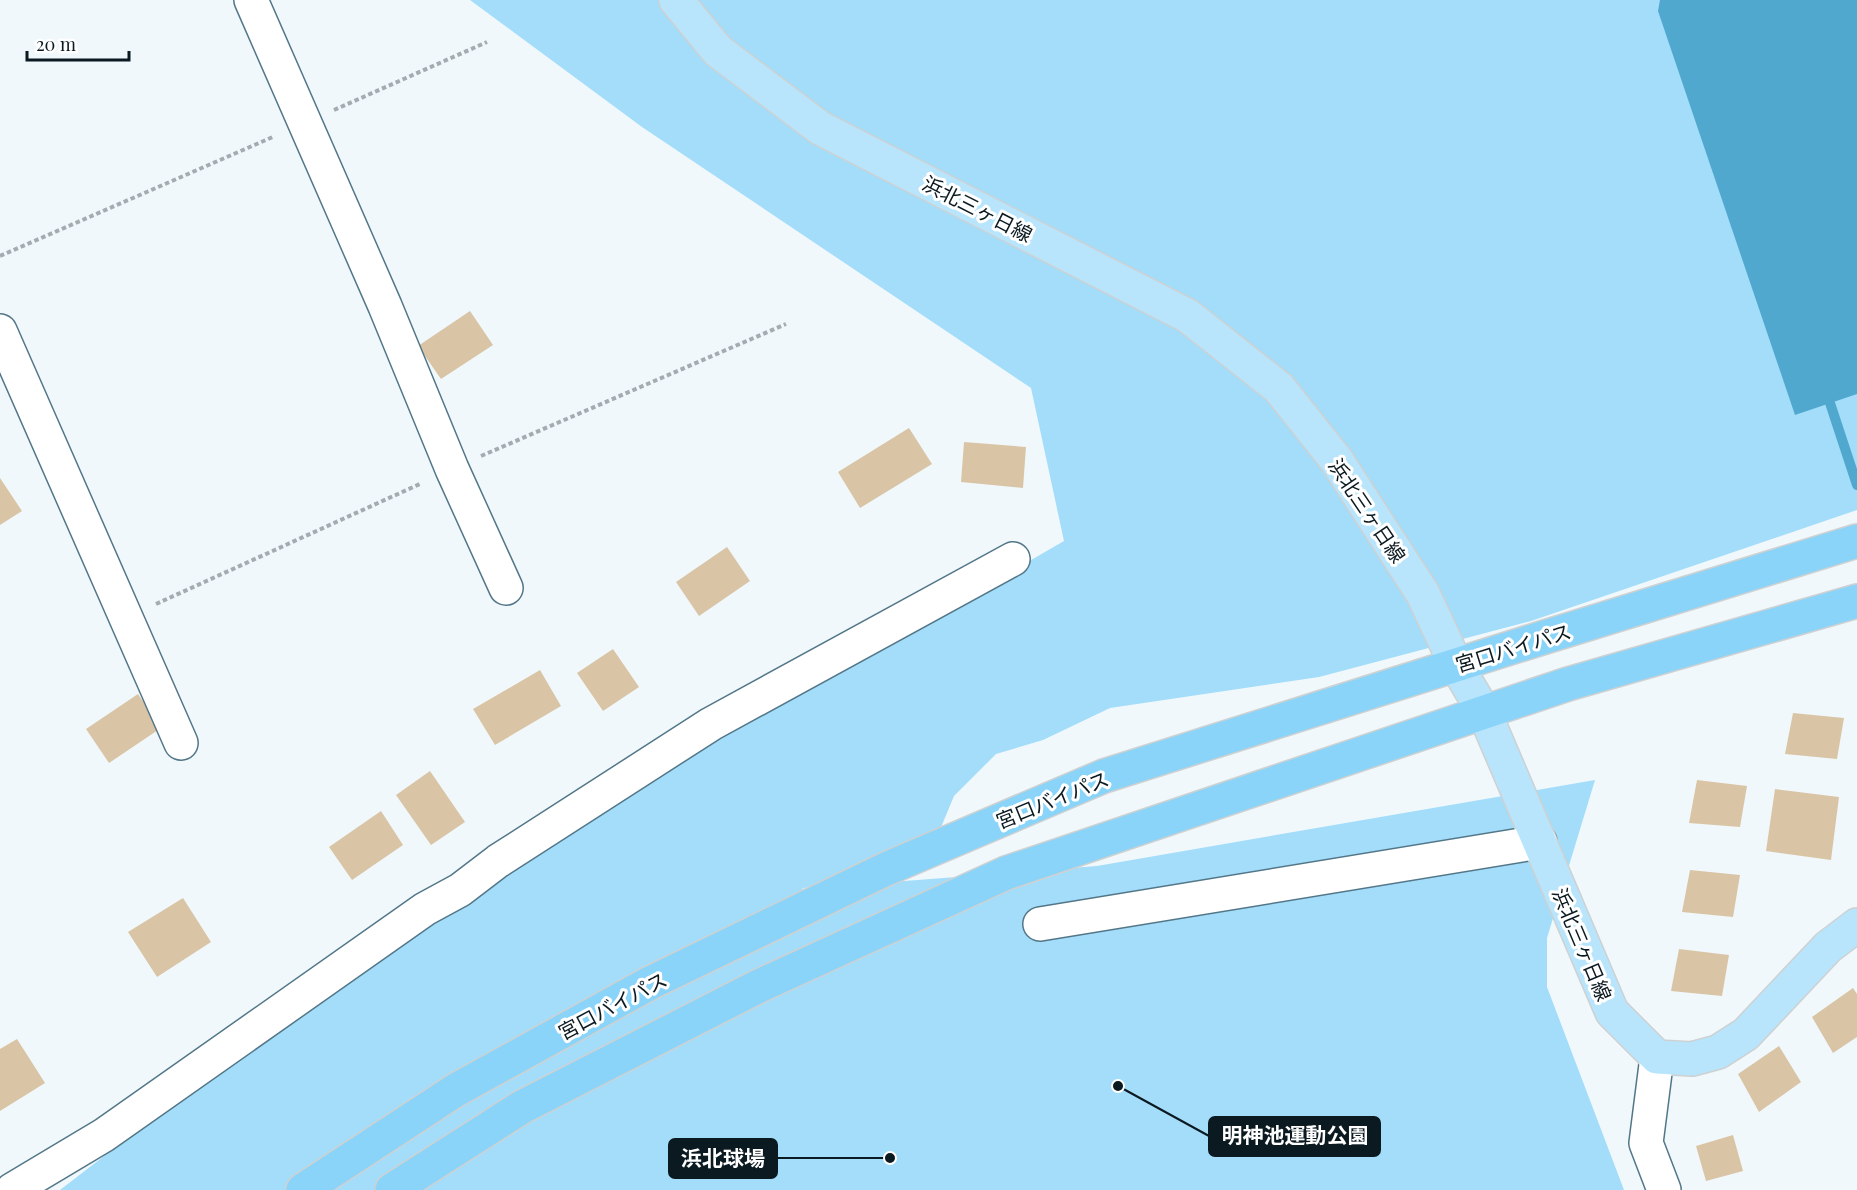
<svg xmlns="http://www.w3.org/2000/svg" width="1857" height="1190" font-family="'Playfair Display','Noto Sans JP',serif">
<rect width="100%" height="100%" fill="#f0f8fc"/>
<polygon fill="#a3ddfa" points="470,0 1857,0 1857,510 1531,621 1319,677 1110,708 1043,740 996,754 954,796 929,856 801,889 1097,866 1595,780 1547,938 1547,987 1624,1190 60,1190 425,909 1064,541 1031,388 642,127"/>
<polygon fill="#50a8cf" points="1660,0 1857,0 1857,394 1795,415 1658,11"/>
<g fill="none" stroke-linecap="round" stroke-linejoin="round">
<polyline stroke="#50a8cf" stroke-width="10" points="1830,403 1857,485"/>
</g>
<g fill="#d9c5a5">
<polygon points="470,311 493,345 441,379 418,346"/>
<polygon points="909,428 932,464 860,508 838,472"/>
<polygon points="964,442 1026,447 1023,488 961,482"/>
<polygon points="0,478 22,511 0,525"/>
<polygon points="727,547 750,581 699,616 676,582"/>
<polygon points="613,649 639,687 603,711 577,673"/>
<polygon points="540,670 561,706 495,745 473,709"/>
<polygon points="138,694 161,728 109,763 86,729"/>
<polygon points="1793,713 1844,718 1837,759 1785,754"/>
<polygon points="430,771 465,822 431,845 396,795"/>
<polygon points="1697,780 1747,786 1740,827 1689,823"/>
<polygon points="1775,789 1839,797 1831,860 1766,851"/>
<polygon points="381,811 403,845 352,880 329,847"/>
<polygon points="1690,870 1740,875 1733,917 1682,912"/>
<polygon points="183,898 211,942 157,977 128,932"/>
<polygon points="1679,949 1729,955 1722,996 1671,991"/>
<polygon points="1853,988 1857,994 1857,1037 1833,1053 1812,1017"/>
<polygon points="17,1039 45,1083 0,1111 0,1049"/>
<polygon points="1779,1046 1801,1082 1759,1112 1738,1074"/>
<polygon points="1733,1135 1743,1171 1706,1181 1696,1146"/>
</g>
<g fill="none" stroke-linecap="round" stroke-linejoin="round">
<g stroke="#537788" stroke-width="36">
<g id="minor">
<polyline points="251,0 385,306 452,469 506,588"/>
<polyline points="0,331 181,743"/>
<polyline points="1040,924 1540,842"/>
<polyline points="1657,1057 1646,1143 1664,1190"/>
<polyline points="12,1190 104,1135 425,909 460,890 498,861 711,724 1013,559"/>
</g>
</g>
<g stroke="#ced1d2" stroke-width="36">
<polyline id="major" points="676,0 718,51 820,128 1188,316 1279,388 1337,461 1423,594 1456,665 1484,712 1612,1012 1657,1057 1692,1059 1718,1052 1746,1034 1828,947 1857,925"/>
</g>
<g stroke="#ced1d2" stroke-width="36">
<g id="highway">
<polyline points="303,1190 456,1090 650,983 886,869 1104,776 1545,637 1857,541"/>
<polyline points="392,1190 522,1107 759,986 1006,873 1568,684 1857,601"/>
</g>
</g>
<g stroke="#a2acb1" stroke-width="4" stroke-dasharray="4.5 3" stroke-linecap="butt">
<polyline points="334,110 487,42"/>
<polyline points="0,256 275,136"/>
<polyline points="481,456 786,324"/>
<polyline points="156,604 422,483"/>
</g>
<use href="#minor" stroke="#fff" stroke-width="33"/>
<use href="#major" stroke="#b8e5fb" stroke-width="33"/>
<use href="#highway" stroke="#89d4f8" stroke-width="33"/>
</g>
<g text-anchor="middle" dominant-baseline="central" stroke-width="6" stroke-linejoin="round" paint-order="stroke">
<g font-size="20" fill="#0b1920" stroke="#fff">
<text transform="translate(978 208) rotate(27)">浜北三ヶ日線</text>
<text transform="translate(1368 510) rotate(56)">浜北三ヶ日線</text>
<text transform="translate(1513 647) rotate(-17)">宮口バイパス</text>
<text transform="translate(1052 799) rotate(-22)">宮口バイパス</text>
<text transform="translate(1583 944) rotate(67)">浜北三ヶ日線</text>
<text transform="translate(612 1005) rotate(-28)">宮口バイパス</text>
</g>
</g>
<path fill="none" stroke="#0b1920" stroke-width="2" d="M1118 1086L1209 1136M890 1158L777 1158"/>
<g fill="#0b1920" stroke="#fff" stroke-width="2">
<circle cx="1118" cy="1086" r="6"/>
<circle cx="890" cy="1158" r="6"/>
</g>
<g fill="#0b1920" stroke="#0b1920" stroke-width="2">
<rect x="1209" y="1117" width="171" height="39" rx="6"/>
<rect x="669" y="1139" width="108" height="39" rx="6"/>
</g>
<g font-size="21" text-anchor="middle" font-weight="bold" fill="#fff">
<text x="1295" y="1143">明神池運動公園</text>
<text x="723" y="1166">浜北球場</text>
</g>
<path d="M27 51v9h102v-9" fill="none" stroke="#0b1920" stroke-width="3"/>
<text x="36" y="51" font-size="18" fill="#0b1920" stroke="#ffffff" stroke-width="4.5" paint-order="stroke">20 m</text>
</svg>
